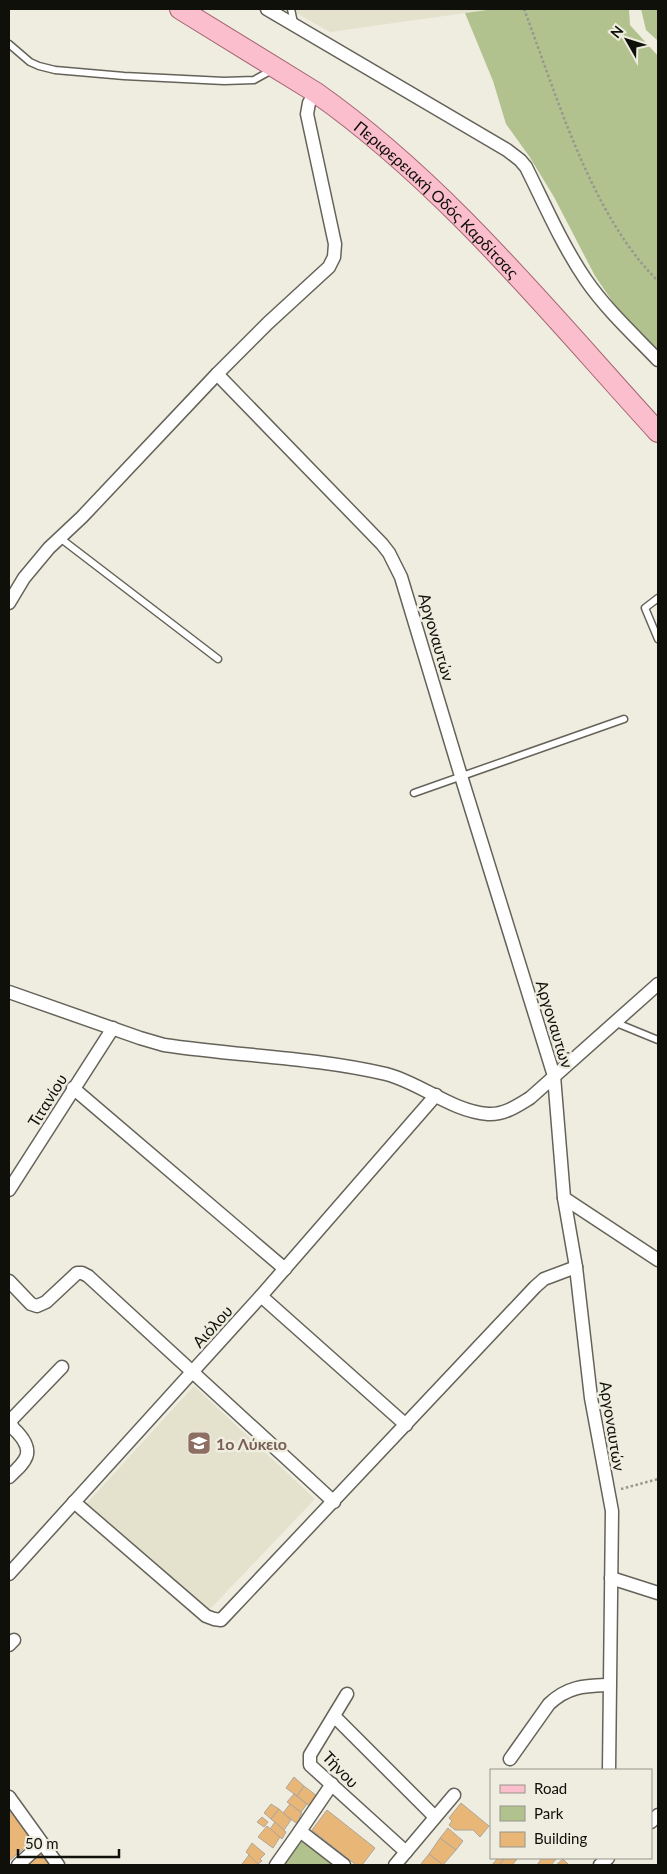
<svg xmlns="http://www.w3.org/2000/svg" width="667" height="1874" font-family="Lato,sans-serif">
<rect width="100%" height="100%" fill="#efede0"/>
<g fill="#e4e1cd">
<polygon points="289,9 487,9 487,10 330,32"/>
<polygon points="194,1386 315,1499 209,1610 87,1503"/>
</g>
<g fill="#b1c28e">
<polygon points="487,9 629,9 630,25 658,56 658,349 619,311 595,276 554,197 529,156 506,124 493,81 465,13 487,10"/>
<polygon points="641,9 658,9 658,41 646,30"/>
<polygon points="299,1839 333,1865 279,1865"/>
</g>
<g fill="#e8b676" stroke="#aea69c">
<polygon points="294,1777 304,1786 297,1796 286,1788"/>
<polygon points="304,1786 317,1796 311,1807 297,1796"/>
<polygon points="294,1794 307,1804 301,1812 287,1802"/>
<polygon points="461,1803 489,1826 480,1837 473,1830 455,1830 449,1825 452,1821 449,1818"/>
<polygon points="271,1804 279,1809 271,1819 264,1813"/>
<polygon points="290,1804 302,1813 299,1818 300,1819 296,1823 283,1813"/>
<polygon points="279,1809 291,1820 284,1830 271,1819"/>
<polygon points="12,1810 36,1838 9,1861 9,1812"/>
<polygon points="327,1810 375,1848 362,1865 356,1865 312,1830"/>
<polygon points="262,1817 268,1822 264,1827 257,1822"/>
<polygon points="275,1822 286,1832 282,1839 270,1829"/>
<polygon points="267,1826 280,1837 273,1848 258,1837"/>
<polygon points="448,1828 463,1841 456,1850 440,1838"/>
<polygon points="440,1838 456,1850 443,1865 429,1854"/>
<polygon points="252,1843 265,1854 260,1859 262,1861 258,1864 246,1852"/>
<polygon points="40,1852 50,1865 24,1865"/>
<polygon points="429,1854 443,1865 420,1865"/>
<polygon points="249,1855 258,1864 260,1865 243,1865 242,1864"/>
<polygon points="498,1858 504,1859 500,1864 502,1865 492,1865"/>
<polygon points="505,1858 518,1858 512,1865 502,1865 500,1864"/>
<polygon points="542,1858 557,1858 551,1865 537,1865"/>
<polygon points="563,1859 569,1865 556,1865"/>
</g>
<g fill="none" stroke-linecap="round" stroke-linejoin="round">
<g stroke="#656359" stroke-width="9">
<g id="service">
<polyline points="291,9 294,23"/>
<polyline points="9,44 30,62 39,66 55,70 124,76 224,81 254,80 272,70"/>
<polyline points="60,538 218,659"/>
<polyline points="658,598 645,608 658,639"/>
<polyline points="414,793 624,719"/>
<polyline points="614,1022 658,1040"/>
</g>
</g>
<g stroke="#656359" stroke-width="15">
<g id="minor">
<path d="M267 9 507 150 520 160 526 167C545 205 562 245 586 280 606 309 633 334 658 360"/>
<polyline points="217,374 382,544 389,553 401,577 461,776 554,1076 564,1198 576,1267 591,1398 612,1511 609,1770"/>
<polyline points="9,603 24,578 49,548 82,517 217,374 268,323 329,267 334,257 335,244 307,114 309,103 315,92"/>
<path d="M9 992 140 1038 164 1045C237 1056 313 1057 386 1074 421 1083 451 1111 488 1114 504 1115 517 1106 530 1098L658 984"/>
<polyline points="73,1088 285,1269"/>
<polyline points="9,1190 113,1028"/>
<polyline points="564,1198 658,1260"/>
<polyline points="9,1281 31,1304 37,1306 46,1302 77,1273 82,1273 88,1276 334,1502"/>
<polyline points="261,1296 406,1425"/>
<path d="M9 1477C25 1462 36 1453 18 1433 14 1429 10 1426 11 1420L62 1367"/>
<polyline points="74,1502 206,1616 214,1619 221,1620 535,1287 544,1279 576,1267"/>
<polyline points="9,1574 261,1296 436,1095"/>
<polyline points="611,1578 658,1593"/>
<polyline points="9,1645 14,1640"/>
<polyline points="347,1694 310,1755 310,1765 406,1852"/>
<polyline points="334,1716 435,1817"/>
<path d="M510 1759 549 1704C568 1686 584 1686 609 1685"/>
<polyline points="332,1784 300,1831 344,1865"/>
<polyline points="9,1797 58,1865"/>
<polyline points="651,1822 658,1815"/>
<polyline points="18,1865 42,1843"/>
<polyline points="276,1865 300,1831"/>
<polyline points="395,1865 454,1795"/>
<polyline points="600,1865 608,1858"/>
</g>
</g>
<g stroke="#a66573" stroke-width="22">
<g id="primary">
<path id="s1" d="M180 9 315 92C447 185 550 314 658 432"/>
</g>
</g>
<g stroke="#98978d" stroke-width="2.5" stroke-dasharray="2.5 2.5" stroke-linecap="butt">
<path d="M524 9C557 96 591 215 658 281"/>
<polyline points="621,1489 658,1479"/>
</g>
<use href="#service" stroke="#fff" stroke-width="6"/>
<use href="#minor" stroke="#fff" stroke-width="12"/>
<use href="#primary" stroke="#fabecd" stroke-width="20"/>
</g>
<defs>
<g id="school-square" transform="scale(1.25)"><rect x="-9" y="-9" width="18" height="18" rx="4" fill="#8d6e63" stroke="#efede0"/><path d="M0-5L7-2L0 1L-7-2ZM-4 1L0 2.5L4 1V4Q0 6-4 4Z" fill="#fff"/></g>
</defs>
<g fill-rule="evenodd">
<use href="#school-square" x="199" y="1443"/>
</g>
<g text-anchor="middle" dominant-baseline="central" stroke-width="5" stroke-linejoin="round" paint-order="stroke">
<g font-size="16" fill="#10100b" stroke="#efede0">
<text stroke="none"><textPath href="#s1" startOffset="321">Περιφερειακή Οδός Καρδίτσας</textPath></text>
<text transform="translate(437 637) rotate(74)">Αργοναυτών</text>
<text transform="translate(555 1024) rotate(73)">Αργοναυτών</text>
<text transform="translate(47 1100) rotate(-58)">Τιτανίου</text>
<text transform="translate(212 1326) rotate(-48)">Αιόλου</text>
<text transform="translate(613 1426) rotate(81)">Αργοναυτών</text>
<text transform="translate(341 1769) rotate(46)">Τήνου</text>
</g>
<g font-size="16" font-weight="bold" fill="#785e54" stroke="#efede0" text-anchor="start">
<text x="216" y="1443">1ο Λύκειο</text>
</g>
</g>
<rect width="667" height="1874" fill="none" stroke="#10100b" stroke-width="20"/>
<rect x="490" y="1769" width="162" height="90" fill="#efede0" stroke="#96958b"/>
<rect x="500" y="1785" width="25" height="8" fill="#fabecd" stroke="#96958b"/>
<text x="534" y="1794" font-size="15" fill="#10100b">Road</text>
<rect x="500" y="1806" width="25" height="15" fill="#b1c28e" stroke="#96958b"/>
<text x="534" y="1819" font-size="15" fill="#10100b">Park</text>
<rect x="500" y="1832" width="25" height="15" fill="#e8b676" stroke="#96958b"/>
<text x="534" y="1844" font-size="15" fill="#10100b">Building</text>
<g transform="translate(627 40) rotate(309)" stroke="#efede0" stroke-width="4" paint-order="stroke">
<path d="M0-4L9 19L0 12L-9 19Z" fill="#10100b"/>
<text y="-8" font-size="14" font-weight="bold" text-anchor="middle" fill="#10100b">N</text>
</g>
<path d="M18 1849v8h101v-8" fill="none" stroke="#10100b" stroke-width="2.5"/>
<text x="25" y="1849" font-size="15" fill="#10100b" stroke="#efede0" stroke-width="4" paint-order="stroke">50 m</text>
</svg>
